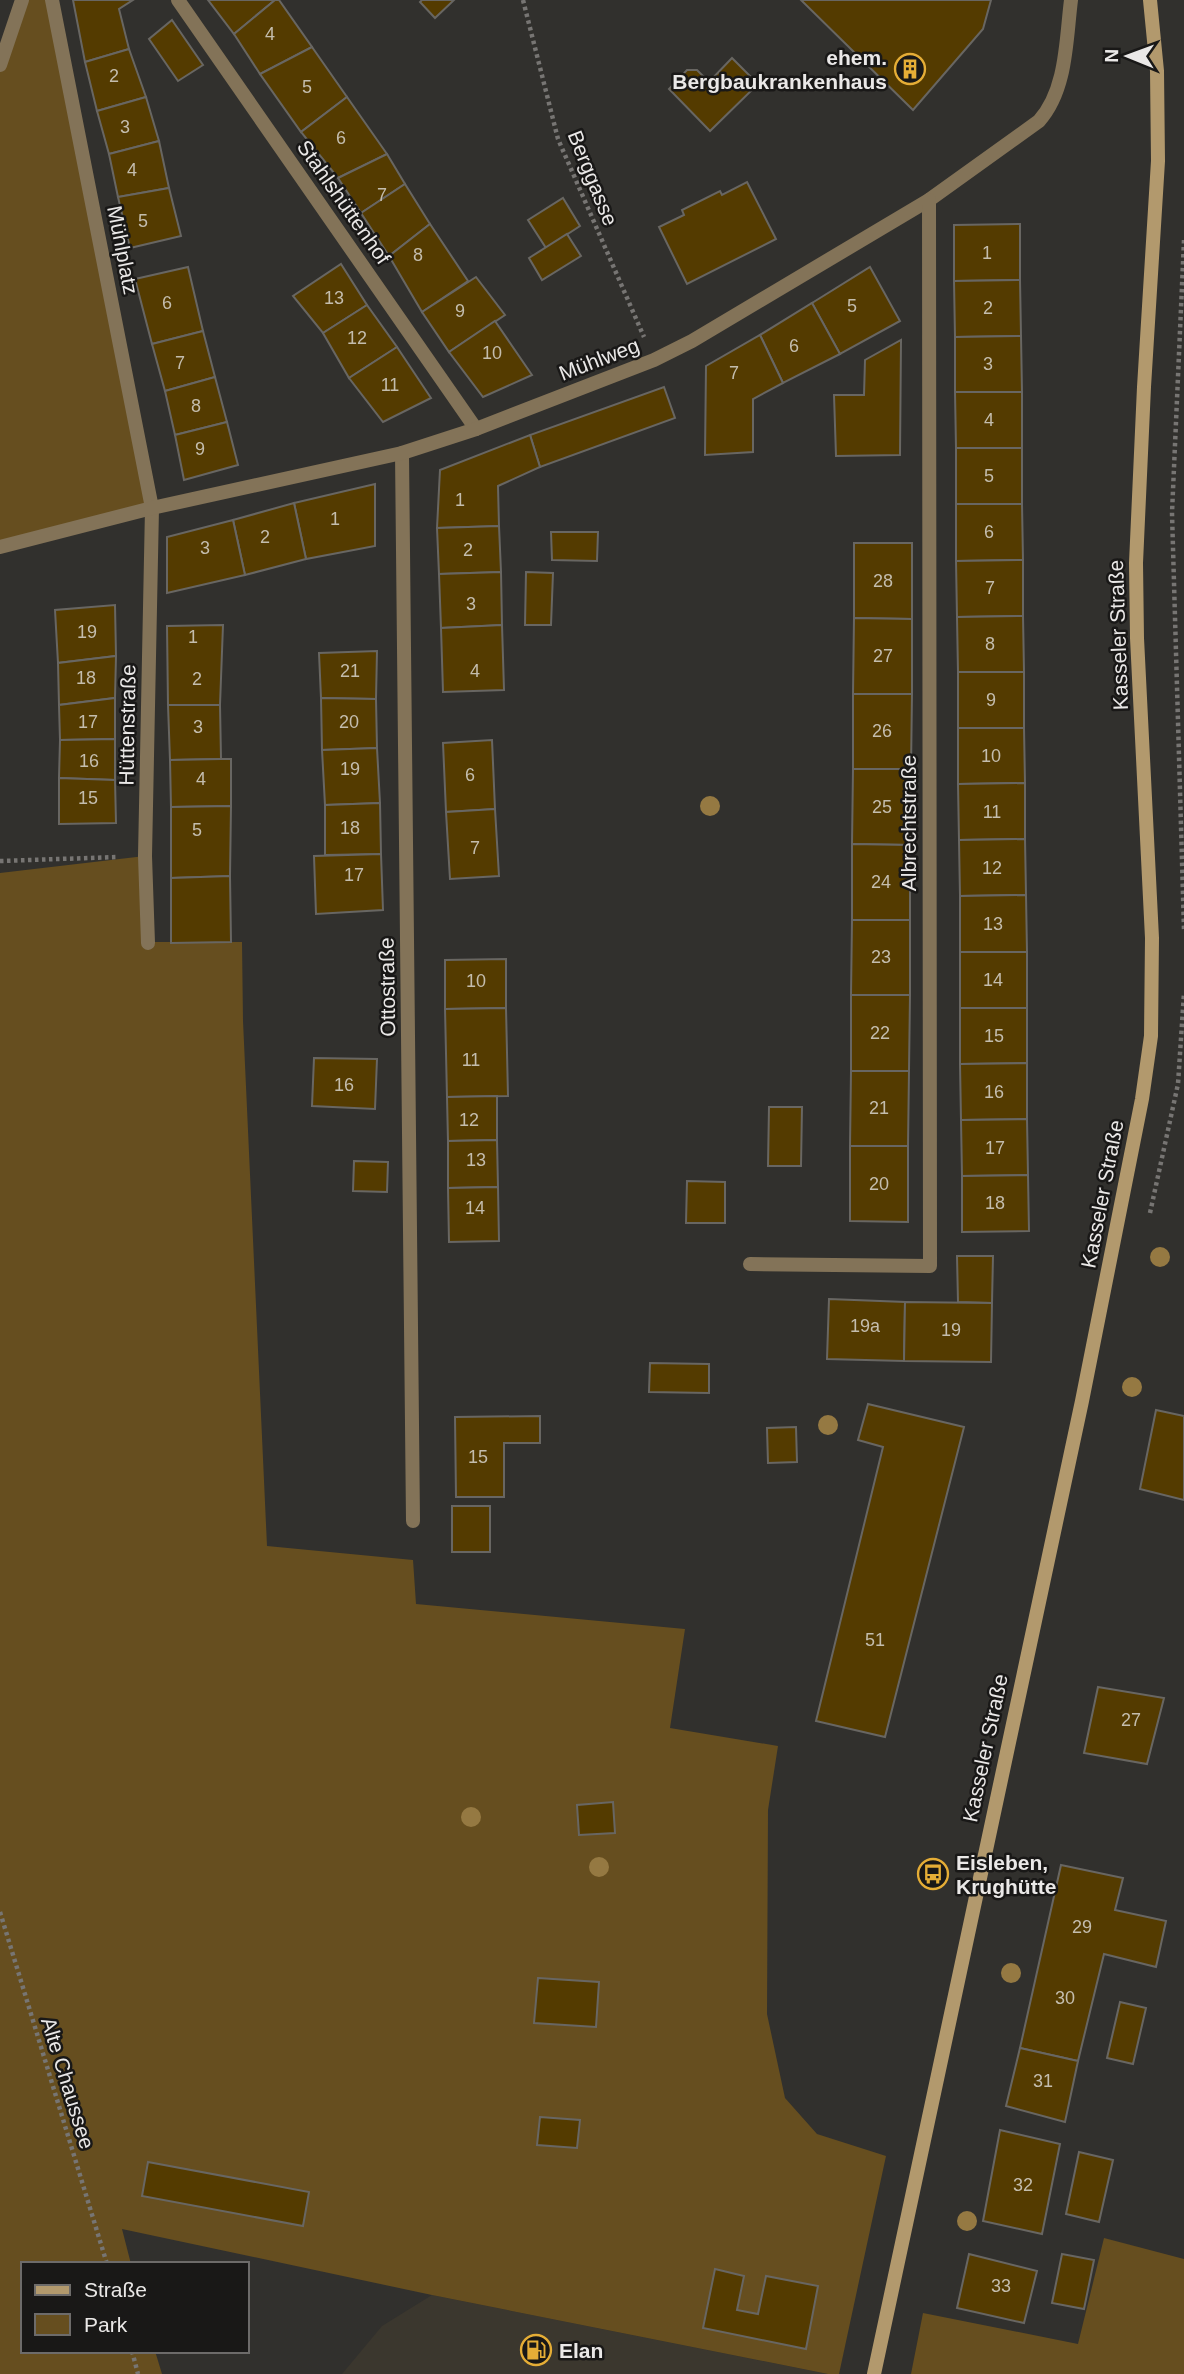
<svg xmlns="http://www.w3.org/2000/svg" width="1184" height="2374" font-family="Arial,sans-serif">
<rect width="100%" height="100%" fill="#31302d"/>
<polygon fill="#3b372e" points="432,2295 828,2374 342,2374 382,2326"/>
<g fill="#664e1f">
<polygon points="22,0 52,0 152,508 0,547 0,65"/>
<polygon points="145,856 148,942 242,942 243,1021 267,1546 413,1560 416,1604 685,1629 670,1728 778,1746 768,1810 767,2014 785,2098 817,2134 886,2156 839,2374 828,2374 432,2295 122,2229 131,2264 23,2264 23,2351 155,2351 162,2374 0,2374 0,873"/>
<polygon points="1104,2238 1184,2259 1184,2374 911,2374 923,2313 1078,2344"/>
</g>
<g fill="#543b00" stroke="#686662" stroke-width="2">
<polygon points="73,0 133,0 119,9 129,49 85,62"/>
<polygon points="208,0 275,0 234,34"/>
<polygon points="275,0 279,0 312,47 260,74 234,34"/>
<polygon points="422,0 454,0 435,18 420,2"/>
<polygon points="801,0 991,0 983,29 913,110"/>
<polygon points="172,20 203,65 178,81 149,39"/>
<polygon points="312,47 347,97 301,132 260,74"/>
<polygon points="129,49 146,97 97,111 85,62"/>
<polygon points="732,58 758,84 710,131 669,89 687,70 697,70 709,82"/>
<polygon points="146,97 159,141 109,154 97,111"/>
<polygon points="347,97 387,154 338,178 301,132"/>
<polygon points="159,141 169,188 118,197 109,154"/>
<polygon points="387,154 405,184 361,213 338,178"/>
<polygon points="747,182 776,239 687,284 659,227 684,215 682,210 720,191 722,195"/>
<polygon points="405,184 430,224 389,256 361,213"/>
<polygon points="169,188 181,236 130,248 118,197"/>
<polygon points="563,198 580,226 546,248 528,220"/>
<polygon points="430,224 468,281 422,312 389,256"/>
<polygon points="1020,224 1020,280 954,281 954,225"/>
<polygon points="567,234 581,256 542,280 529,258"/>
<polygon points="341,264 367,305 323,333 293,296"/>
<polygon points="188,267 203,331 152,344 135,279"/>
<polygon points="870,267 900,321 840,354 812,303"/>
<polygon points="476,277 505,315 449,352 422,312"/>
<polygon points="1020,280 1021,336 955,337 954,281"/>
<polygon points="812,303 840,354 783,383 760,335"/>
<polygon points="367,305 397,347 349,378 323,333"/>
<polygon points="495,321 532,375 483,397 449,352"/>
<polygon points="203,331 215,377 165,391 152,344"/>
<polygon points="760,335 783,383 753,399 753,452 705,455 706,366"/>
<polygon points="1021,336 1022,392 955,392 955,337"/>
<polygon points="901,340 900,455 836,456 834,395 864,395 865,360"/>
<polygon points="397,347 431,398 383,422 349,378"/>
<polygon points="215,377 227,422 175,435 165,391"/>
<polygon points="664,387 675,418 540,467 530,435"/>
<polygon points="955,392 1022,392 1022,448 956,448"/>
<polygon points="227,422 238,465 184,480 175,435"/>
<polygon points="530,435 540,467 498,486 499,526 437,528 440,470"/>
<rect x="956" y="448" width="66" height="56"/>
<polygon points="375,484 375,546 306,559 294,503"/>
<polygon points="294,503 306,559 245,575 233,520"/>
<polygon points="956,504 1022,504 1023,560 956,561"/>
<polygon points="233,520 245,575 167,593 167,537"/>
<polygon points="499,526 501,572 439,574 437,528"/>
<polygon points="551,532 598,532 597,561 552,560"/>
<polygon points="854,543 912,543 912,619 854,618"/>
<polygon points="1023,560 1023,616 957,617 956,561"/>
<polygon points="501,572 502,625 441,628 439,574"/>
<polygon points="526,572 553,573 551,625 525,625"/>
<polygon points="115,605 116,656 58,663 55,610"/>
<polygon points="1023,616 1024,672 958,672 957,617"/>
<polygon points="854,618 912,619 912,694 853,694"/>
<polygon points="223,625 220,705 168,705 167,626"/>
<polygon points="502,625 504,690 443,692 441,628"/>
<polygon points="377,651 376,699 321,698 319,653"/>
<polygon points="116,656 115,698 59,705 58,663"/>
<rect x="958" y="672" width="66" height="56"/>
<polygon points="853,694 912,694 911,769 853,769"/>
<polygon points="115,698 115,739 60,740 59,705"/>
<polygon points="321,698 376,699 377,748 322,750"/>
<polygon points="168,705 220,705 221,759 170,760"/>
<polygon points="958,728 1024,728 1025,783 958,784"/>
<polygon points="115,739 115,780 59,778 60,740"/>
<polygon points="492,740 495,809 446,812 443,743"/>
<polygon points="377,748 380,803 325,805 322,750"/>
<polygon points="221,759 231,759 231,806 171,807 170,760"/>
<polygon points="853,769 911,769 910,845 852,844"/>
<polygon points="59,778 115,780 116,823 59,824"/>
<polygon points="1025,783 1025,839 959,840 958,784"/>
<polygon points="380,803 381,854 325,855 325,805"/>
<polygon points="231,806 230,876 171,878 171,807"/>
<polygon points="495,809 499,876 450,879 446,812"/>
<polygon points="1025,839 1026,895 960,896 959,840"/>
<polygon points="852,844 910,845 910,920 852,920"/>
<polygon points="381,854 383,910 316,914 314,856"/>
<polygon points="230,876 231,942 171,943 171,878"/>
<polygon points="1026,895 1027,952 960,952 960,896"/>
<polygon points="852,920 910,920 910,995 851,995"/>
<rect x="960" y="952" width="67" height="56"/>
<polygon points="506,959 506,1008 445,1009 445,960"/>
<polygon points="851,995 910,995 909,1071 851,1071"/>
<polygon points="506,1008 508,1096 447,1097 445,1009"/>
<polygon points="960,1008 1027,1008 1027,1063 960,1064"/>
<polygon points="314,1058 377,1059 375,1109 312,1106"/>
<polygon points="1027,1063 1027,1119 961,1120 960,1064"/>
<polygon points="851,1071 909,1071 908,1146 850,1146"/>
<polygon points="497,1096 497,1140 448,1141 447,1097"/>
<polygon points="769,1107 802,1107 801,1166 768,1166"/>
<polygon points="1027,1119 1028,1175 962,1176 961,1120"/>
<polygon points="497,1140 498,1187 448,1188 448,1141"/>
<polygon points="850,1146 908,1146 908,1222 850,1221"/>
<polygon points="354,1161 388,1162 387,1192 353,1191"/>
<polygon points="1028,1175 1029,1231 962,1232 962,1176"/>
<polygon points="687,1181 725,1182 725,1223 686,1223"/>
<polygon points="498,1187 499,1241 449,1242 448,1188"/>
<polygon points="957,1256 993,1256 992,1303 958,1302"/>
<polygon points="829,1299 905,1302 904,1361 827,1359"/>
<polygon points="905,1302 992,1303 991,1362 904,1361"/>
<polygon points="650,1363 709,1364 709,1393 649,1392"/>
<polygon points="868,1404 964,1427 885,1737 816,1721 883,1447 858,1440"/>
<polygon points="1156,1410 1184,1416 1184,1500 1140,1489"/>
<polygon points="540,1416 540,1443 504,1443 504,1497 456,1497 455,1417"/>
<polygon points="796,1427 797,1462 768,1463 767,1428"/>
<rect x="452" y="1506" width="38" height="46"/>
<polygon points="1098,1687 1164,1698 1147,1764 1084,1753"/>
<polygon points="613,1802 615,1833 579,1835 577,1805"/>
<polygon points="1061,1865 1123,1878 1115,1910 1166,1921 1156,1967 1104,1954 1078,2061 1020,2048"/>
<polygon points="538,1978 599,1982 596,2027 534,2023"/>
<polygon points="1120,2002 1146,2008 1133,2064 1107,2058"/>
<polygon points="1020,2048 1078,2061 1065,2122 1006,2106"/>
<polygon points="540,2117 580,2120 577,2148 537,2145"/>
<polygon points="1000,2130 1060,2144 1042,2234 983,2221"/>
<polygon points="1079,2152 1113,2160 1099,2222 1066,2214"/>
<polygon points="148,2162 309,2192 303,2226 142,2196"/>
<polygon points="969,2254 1037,2271 1024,2323 957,2308"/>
<polygon points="1062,2254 1094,2260 1084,2309 1052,2303"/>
<polygon points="715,2269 744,2276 737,2310 758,2314 766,2276 818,2286 806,2349 703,2328"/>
</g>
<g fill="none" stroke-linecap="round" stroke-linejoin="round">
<g stroke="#777573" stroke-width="4.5" stroke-dasharray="3.5 3.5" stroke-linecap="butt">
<polyline points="523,0 558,139 644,337"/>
<polyline points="1184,240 1172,513 1184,930"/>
<polyline points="0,861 118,857"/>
<polyline points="1150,1213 1178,1084 1184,993"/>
<polyline points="0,1912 107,2264"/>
<polyline points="132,2351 138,2374"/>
</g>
<polyline stroke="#837358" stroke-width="14" points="0,65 22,0"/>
<g stroke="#837358" stroke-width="14">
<polyline points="52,0 152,508 145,856 148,943"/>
<polyline points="178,0 476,429"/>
<polyline points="402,453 413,1521"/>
<path d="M0 547 152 508 402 453 476 429 654 360 692 341 929 200 1039 121C1067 90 1066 39 1071 0"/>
<polyline points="750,1264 930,1266 929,200"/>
</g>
<polyline stroke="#b2996d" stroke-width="14" points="874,2374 1082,1401 1142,1099 1151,1036 1152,938 1137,638 1136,563 1144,387 1158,161 1157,71 1150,0"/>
</g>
<g fill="#957942">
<circle cx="710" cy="806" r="10"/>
<circle cx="1160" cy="1257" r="10"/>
<circle cx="1132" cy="1387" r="10"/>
<circle cx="828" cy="1425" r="10"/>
<circle cx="471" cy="1817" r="10"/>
<circle cx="599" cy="1867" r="10"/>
<circle cx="1011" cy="1973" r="10"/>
<circle cx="967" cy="2221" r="10"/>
</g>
<defs>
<g id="building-ring" transform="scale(1.575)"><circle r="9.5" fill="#191817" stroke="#e5ad36" stroke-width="1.5"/><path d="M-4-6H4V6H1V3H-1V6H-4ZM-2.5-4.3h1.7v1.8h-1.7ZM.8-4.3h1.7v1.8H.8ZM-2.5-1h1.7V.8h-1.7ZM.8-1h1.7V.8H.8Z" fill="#e5ad36"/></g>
<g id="bus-ring" transform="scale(1.575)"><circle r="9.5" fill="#191817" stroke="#e5ad36" stroke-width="1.5"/><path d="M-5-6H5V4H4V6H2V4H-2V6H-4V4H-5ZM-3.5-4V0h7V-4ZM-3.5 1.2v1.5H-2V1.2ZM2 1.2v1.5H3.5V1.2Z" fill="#e5ad36"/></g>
<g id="fuel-ring" transform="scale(1.575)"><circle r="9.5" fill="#191817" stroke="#e5ad36" stroke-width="1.5"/><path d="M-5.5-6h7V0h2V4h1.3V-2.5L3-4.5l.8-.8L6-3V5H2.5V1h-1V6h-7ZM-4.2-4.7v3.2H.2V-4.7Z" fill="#e5ad36"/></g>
</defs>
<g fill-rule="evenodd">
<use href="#building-ring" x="910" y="69"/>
<use href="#bus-ring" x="933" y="1874"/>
<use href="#fuel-ring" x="536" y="2350"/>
</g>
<g text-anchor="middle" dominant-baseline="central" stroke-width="5" stroke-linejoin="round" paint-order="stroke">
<g font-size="18" fill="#c4bdad">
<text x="270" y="34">4</text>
<text x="114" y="76">2</text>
<text x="307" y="87">5</text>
<text x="125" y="127">3</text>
<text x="341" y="138">6</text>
<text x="132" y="170">4</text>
<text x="382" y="195">7</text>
<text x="143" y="221">5</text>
<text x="987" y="253">1</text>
<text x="418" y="255">8</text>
<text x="334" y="298">13</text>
<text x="167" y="303">6</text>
<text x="852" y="306">5</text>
<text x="988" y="308">2</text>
<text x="460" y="311">9</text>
<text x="357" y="338">12</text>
<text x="794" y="346">6</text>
<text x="492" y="353">10</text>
<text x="180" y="363">7</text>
<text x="988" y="364">3</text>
<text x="734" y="373">7</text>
<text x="390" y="385">11</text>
<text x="196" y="406">8</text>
<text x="989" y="420">4</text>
<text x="200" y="449">9</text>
<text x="989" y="476">5</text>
<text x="460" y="500">1</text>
<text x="335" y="519">1</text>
<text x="989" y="532">6</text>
<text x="265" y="537">2</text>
<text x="205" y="548">3</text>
<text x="468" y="550">2</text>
<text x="883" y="581">28</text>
<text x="990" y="588">7</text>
<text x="471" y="604">3</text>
<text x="87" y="632">19</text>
<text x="193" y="637">1</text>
<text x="990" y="644">8</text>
<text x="883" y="656">27</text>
<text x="350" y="671">21</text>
<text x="475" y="671">4</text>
<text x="86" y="678">18</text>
<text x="197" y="679">2</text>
<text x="991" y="700">9</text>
<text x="88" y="722">17</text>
<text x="349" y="722">20</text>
<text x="198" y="727">3</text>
<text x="882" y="731">26</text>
<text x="991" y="756">10</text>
<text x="89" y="761">16</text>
<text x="350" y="769">19</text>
<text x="470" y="775">6</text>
<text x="201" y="779">4</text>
<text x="88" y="798">15</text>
<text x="882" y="807">25</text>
<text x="992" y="812">11</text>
<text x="350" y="828">18</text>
<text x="197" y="830">5</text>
<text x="475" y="848">7</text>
<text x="992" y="868">12</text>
<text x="354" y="875">17</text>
<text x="881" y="882">24</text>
<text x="993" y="924">13</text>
<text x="881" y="957">23</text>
<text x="993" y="980">14</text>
<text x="476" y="981">10</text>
<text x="880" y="1033">22</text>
<text x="994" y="1036">15</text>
<text x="471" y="1060">11</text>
<text x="344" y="1085">16</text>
<text x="994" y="1092">16</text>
<text x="879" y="1108">21</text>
<text x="469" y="1120">12</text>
<text x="995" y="1148">17</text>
<text x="476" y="1160">13</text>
<text x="879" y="1184">20</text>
<text x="995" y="1203">18</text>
<text x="475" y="1208">14</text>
<text x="865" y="1326">19a</text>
<text x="951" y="1330">19</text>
<text x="478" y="1457">15</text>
<text x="875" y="1640">51</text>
<text x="1131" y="1720">27</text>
<text x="1082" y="1927">29</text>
<text x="1065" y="1998">30</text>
<text x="1043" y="2081">31</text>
<text x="1023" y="2185">32</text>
<text x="1001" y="2286">33</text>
</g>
<g font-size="21" font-weight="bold" fill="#eae8e7" stroke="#191817" text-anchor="start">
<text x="887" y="57" text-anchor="end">ehem.<tspan x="887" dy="24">Bergbaukrankenhaus</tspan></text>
<text x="956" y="1862">Eisleben,<tspan x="956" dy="24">Krughütte</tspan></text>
<text x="559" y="2350">Elan</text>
</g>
<g font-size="21" fill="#eae8e7" stroke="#191817">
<text transform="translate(593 178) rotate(68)">Berggasse</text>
<text transform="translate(344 202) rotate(55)">Stahlshüttenhof</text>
<text transform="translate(123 250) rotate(79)">Mühlplatz</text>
<text transform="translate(599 359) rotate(-21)">Mühlweg</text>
<text transform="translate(1118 635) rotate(-92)">Kasseler Straße</text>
<text transform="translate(127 725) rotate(-89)">Hüttenstraße</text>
<text transform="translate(908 823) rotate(-90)">Albrechtstraße</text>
<text transform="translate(387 987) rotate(-91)">Ottostraße</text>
<text transform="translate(1102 1194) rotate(-79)">Kasseler Straße</text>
<text transform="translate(985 1748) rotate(-78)">Kasseler Straße</text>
<text transform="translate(68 2083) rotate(73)">Alte Chaussee</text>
</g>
</g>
<rect x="21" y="2262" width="228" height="91" fill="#191817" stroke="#6d6b6a" stroke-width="2"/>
<rect x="35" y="2285" width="35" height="10" fill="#b2996d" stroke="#6d6b6a" stroke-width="2"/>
<text x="84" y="2297" font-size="21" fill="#eae8e7">Straße</text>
<rect x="35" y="2314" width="35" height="21" fill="#664e1f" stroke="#6d6b6a" stroke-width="2"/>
<text x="84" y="2332" font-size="21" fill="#eae8e7">Park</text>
<g transform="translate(1128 56) rotate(271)" stroke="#191817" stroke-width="5" paint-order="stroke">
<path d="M0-5L12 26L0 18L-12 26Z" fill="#eae8e7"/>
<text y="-10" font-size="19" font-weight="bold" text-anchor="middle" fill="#eae8e7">N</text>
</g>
</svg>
